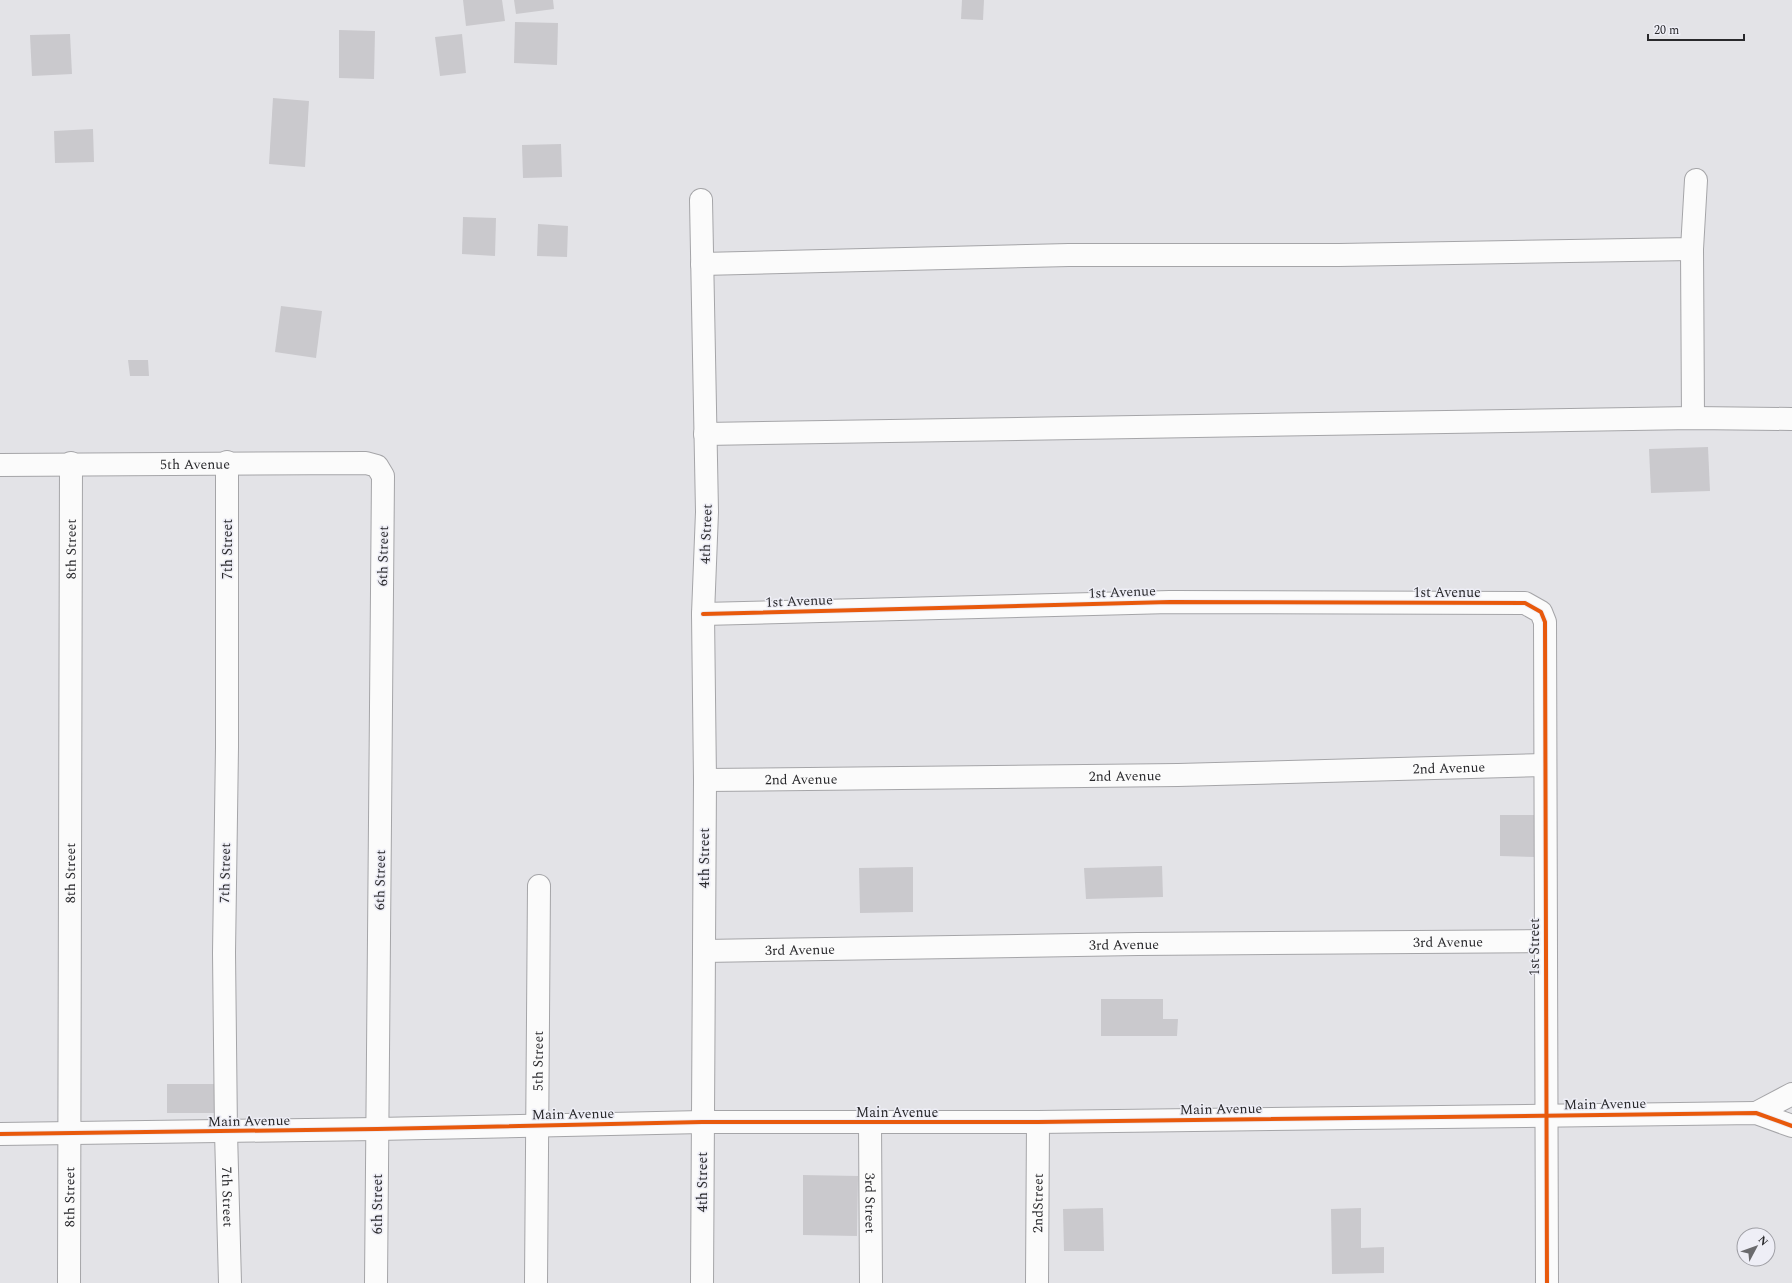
<svg xmlns="http://www.w3.org/2000/svg" width="1792" height="1283" font-family="Spectral,serif">
<rect width="100%" height="100%" fill="#e3e3e7"/>
<g fill="#cac9cd">
<polygon points="463,0 502,0 505,21 466,26"/>
<polygon points="514,0 553,0 554,9 516,14"/>
<polygon points="962,0 984,0 983,20 961,19"/>
<polygon points="515,22 558,23 557,65 514,63"/>
<polygon points="339,30 375,31 374,79 339,78"/>
<polygon points="70,34 72,74 32,76 30,35"/>
<polygon points="462,34 466,73 440,76 435,37"/>
<polygon points="273,98 309,101 305,167 269,164"/>
<polygon points="93,129 94,162 55,163 54,131"/>
<polygon points="561,144 562,177 523,178 522,145"/>
<polygon points="463,217 496,218 495,256 462,254"/>
<polygon points="538,224 568,226 567,257 537,256"/>
<polygon points="281,306 322,311 316,358 275,352"/>
<polygon points="128,360 148,360 149,376 130,376"/>
<polygon points="1708,447 1710,491 1651,493 1649,449"/>
<polygon points="1500,815 1537,815 1537,857 1500,856"/>
<polygon points="1162,866 1163,897 1086,899 1084,868"/>
<polygon points="913,867 913,912 860,913 859,868"/>
<polygon points="1101,999 1163,999 1163,1019 1178,1019 1177,1036 1101,1036"/>
<rect x="167" y="1084" width="48" height="29"/>
<polygon points="803,1175 858,1176 857,1236 803,1235"/>
<polygon points="1103,1208 1104,1251 1064,1251 1063,1209"/>
<polygon points="1361,1208 1361,1248 1384,1247 1384,1273 1332,1274 1331,1209"/>
</g>
<g fill="none" stroke-linecap="round" stroke-linejoin="round">
<g stroke="#a5a5a8" stroke-width="24">
<g id="minor">
<polyline points="701,200 707,512 703,614 705,780 702,1283"/>
<polyline points="1692,249 1693,418"/>
<polyline points="702,264 1069,255 1339,255 1692,249 1696,180"/>
<polyline points="705,434 1693,418 1792,419"/>
<path id="s1" d="M227 462V747L224 953 226 1132 230 1283"/>
<path id="s2" d="M0 465 366 463 377 466 383 476 376 1283"/>
<polyline points="703,614 1170,602 1525,603 1541,612 1545,622 1547,1283"/>
<path id="s3" d="M705 780 1178 775 1545 765"/>
<path id="s4" d="M704 951 1138 944 1545 941"/>
<polyline points="1756,1113 1792,1094"/>
<path id="s5" d="M870 1123 871 1283"/>
<polyline points="0,1134 377,1129 702,1122 1038,1122 1756,1113 1792,1126"/>
<path id="s6" d="M69 1283 71 463"/>
<path id="s7" d="M536 1283 539 886"/>
<path id="s8" d="M1037 1283 1038 1122"/>
</g>
</g>
<use href="#minor" stroke="#fbfbfb" stroke-width="22"/>
<g stroke="#eeeef6" stroke-width="6">
<g id="cycleway">
<polyline points="703,614 1170,602 1525,603 1541,612 1545,622 1547,1283"/>
<polyline points="0,1134 377,1129 702,1122 1038,1122 1756,1113 1792,1126"/>
</g>
</g>
<use href="#cycleway" stroke="#e8590c" stroke-width="4"/>
</g>
<g text-anchor="middle" dominant-baseline="central" stroke-width="3" stroke-linejoin="round" paint-order="stroke">
<g font-size="14" fill="#29292c" stroke="#eeeef6">
<text stroke="none"><textPath href="#s2" startOffset="195">5th Avenue</textPath></text>
<text transform="translate(706 534) rotate(-88)">4th Street</text>
<text stroke="none"><textPath href="#s6" startOffset="734">8th Street</textPath></text>
<text transform="translate(227 549) rotate(-90)">7th Street</text>
<text transform="translate(383 556) rotate(-89)">6th Street</text>
<text transform="translate(1122 592) rotate(-2)">1st Avenue</text>
<text x="1447" y="592">1st Avenue</text>
<text transform="translate(799 601) rotate(-2)">1st Avenue</text>
<text stroke="none"><textPath href="#s3" startOffset="744">2nd Avenue</textPath></text>
<text stroke="none"><textPath href="#s3" startOffset="420">2nd Avenue</textPath></text>
<text stroke="none"><textPath href="#s3" startOffset="96">2nd Avenue</textPath></text>
<text transform="translate(704 858) rotate(-90)">4th Street</text>
<text stroke="none"><textPath href="#s6" startOffset="410">8th Street</textPath></text>
<text transform="translate(225 873) rotate(-89)">7th Street</text>
<text transform="translate(380 880) rotate(-89)">6th Street</text>
<text stroke="none"><textPath href="#s4" startOffset="744">3rd Avenue</textPath></text>
<text stroke="none"><textPath href="#s4" startOffset="420">3rd Avenue</textPath></text>
<text transform="translate(1534 947) rotate(-90)">1st Street</text>
<text stroke="none"><textPath href="#s4" startOffset="96">3rd Avenue</textPath></text>
<text stroke="none"><textPath href="#s7" startOffset="222">5th Street</textPath></text>
<text transform="translate(1605 1104) rotate(-1)">Main Avenue</text>
<text transform="translate(1221 1109) rotate(-1)">Main Avenue</text>
<text x="897" y="1112">Main Avenue</text>
<text transform="translate(573 1114) rotate(-1)">Main Avenue</text>
<text transform="translate(249 1121) rotate(-1)">Main Avenue</text>
<text transform="translate(702 1182) rotate(-90)">4th Street</text>
<text stroke="none"><textPath href="#s6" startOffset="86">8th Street</textPath></text>
<text stroke="none"><textPath href="#s1" startOffset="735">7th Street</textPath></text>
<text stroke="none"><textPath href="#s5" startOffset="80">3rd Street</textPath></text>
<text stroke="none"><textPath href="#s8" startOffset="80">2ndStreet</textPath></text>
<text transform="translate(377 1204) rotate(-90)">6th Street</text>
</g>
</g>
<g transform="translate(1756 1247) rotate(49)"><circle r="19" fill="#eeeef6" stroke="#9f9fa5"/>
<path d="M0-3L7 15L0 10L-7 15Z" fill="#6a6a6d"/>
<text y="-6" font-size="11" font-weight="bold" text-anchor="middle" fill="#29292c">N</text>
</g>
<path d="M1648 34v6h96v-6" fill="none" stroke="#29292c" stroke-width="2"/>
<text x="1654" y="34" font-size="12" fill="#29292c" stroke="#eeeef6" stroke-width="3" paint-order="stroke">20 m</text>
</svg>
